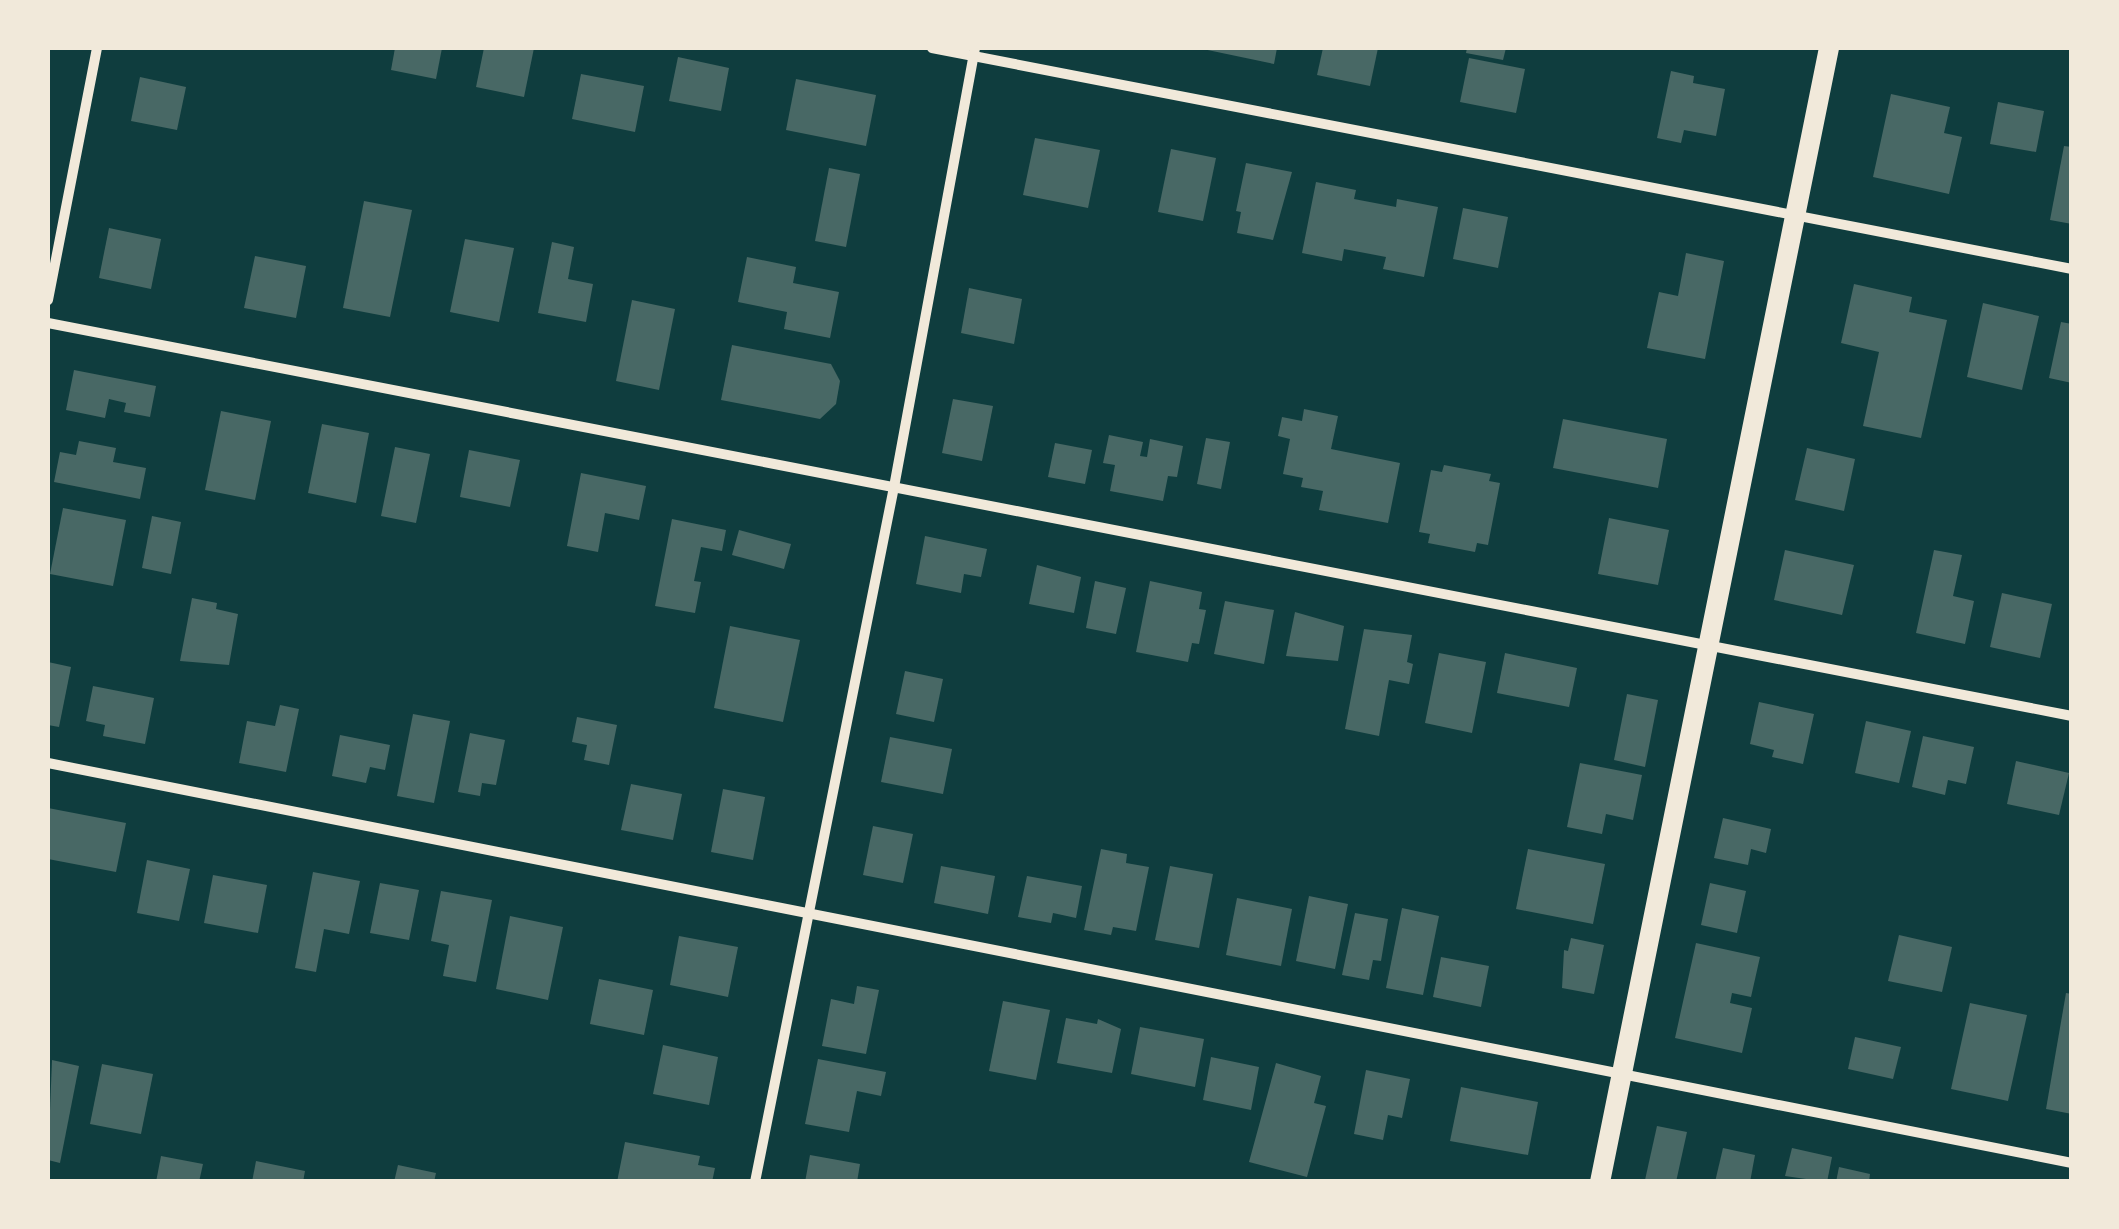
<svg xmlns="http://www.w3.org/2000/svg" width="2119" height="1229" font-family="'Fira Sans Condensed',sans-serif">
<rect width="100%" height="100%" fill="#0f3d3e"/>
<g fill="#486865">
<polygon points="395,48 442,48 436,79 391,70"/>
<polygon points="484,48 534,48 524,97 476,87"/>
<polygon points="1198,48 1277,48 1274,64"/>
<polygon points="1323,48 1378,48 1370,86 1317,75"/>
<polygon points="1467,48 1506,48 1503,60 1466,53"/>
<polygon points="678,57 729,68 721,111 669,101"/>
<polygon points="1469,58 1525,69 1516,113 1460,102"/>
<polygon points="1671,71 1694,76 1693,83 1725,89 1716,136 1684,130 1681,143 1657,138"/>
<polygon points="581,74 644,86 635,132 572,119"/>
<polygon points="140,77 186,87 177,130 131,121"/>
<polygon points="796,79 876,95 866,146 786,130"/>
<polygon points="1891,94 1950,107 1944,133 1962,137 1949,194 1873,177"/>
<polygon points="1998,102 2044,111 2036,152 1990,144"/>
<polygon points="1035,138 1100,150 1088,208 1023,195"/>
<polygon points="2064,146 2072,147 2072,224 2050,220"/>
<polygon points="1171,149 1216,158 1203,221 1158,212"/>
<polygon points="1246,163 1292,172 1273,240 1237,233 1241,212 1236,211"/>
<polygon points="829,168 860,174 846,247 815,241"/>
<polygon points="1316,182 1356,190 1354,199 1396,207 1397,199 1438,207 1424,277 1383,269 1386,257 1344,249 1342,261 1302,253"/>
<polygon points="364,201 412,210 390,317 343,308"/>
<polygon points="1463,208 1508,217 1498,268 1453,259"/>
<polygon points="109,228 161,239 151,289 99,278"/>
<polygon points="465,239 514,248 499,322 450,312"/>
<polygon points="552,242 574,247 568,279 593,284 586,322 538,313"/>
<polygon points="1686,253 1724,261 1705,359 1647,348 1659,292 1678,296"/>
<polygon points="255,256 306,266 296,318 244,308"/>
<polygon points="747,257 796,267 793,283 839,292 830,338 784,329 787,312 738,302"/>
<polygon points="1854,284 1912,297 1909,312 1947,320 1921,438 1863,426 1879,352 1841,343"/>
<polygon points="969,288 1022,299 1014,344 961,333"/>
<polygon points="632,300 675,309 659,390 616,381"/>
<polygon points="1983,303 2039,316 2022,390 1967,377"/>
<polygon points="2061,322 2072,324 2072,383 2049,378"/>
<polygon points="732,345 831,364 840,381 836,404 820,419 721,400"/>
<polygon points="74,370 156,386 150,417 124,412 126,403 109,399 105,418 66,410"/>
<polygon points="953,399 993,406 982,461 942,453"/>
<polygon points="1304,409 1338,416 1331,449 1400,463 1388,523 1319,510 1323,491 1301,487 1303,478 1283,474 1290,439 1278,436 1282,417 1302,421"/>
<polygon points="221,411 271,421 255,500 205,490"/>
<polygon points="1563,419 1667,439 1658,488 1553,468"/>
<polygon points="322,424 369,433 356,503 308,493"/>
<polygon points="1109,435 1143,442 1140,456 1147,457 1150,439 1183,446 1177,477 1168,476 1163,501 1110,491 1115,465 1103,463"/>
<polygon points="1206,438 1230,442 1221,489 1197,484"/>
<polygon points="79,441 116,448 113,462 146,468 140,499 54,482 60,452 76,455"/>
<polygon points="1055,443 1092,450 1085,484 1048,477"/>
<polygon points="395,447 430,454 416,523 381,516"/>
<polygon points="1807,448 1855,459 1844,511 1795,500"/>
<polygon points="469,450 520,460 510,507 460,497"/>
<polygon points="1444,465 1491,474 1489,481 1500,483 1488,545 1477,543 1475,552 1428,543 1430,534 1419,532 1431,470 1442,472"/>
<polygon points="581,473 646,486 639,520 605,513 598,552 567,546"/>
<polygon points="63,508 126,520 113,586 50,574"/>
<polygon points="152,516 181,522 171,574 142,568"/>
<polygon points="1609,518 1669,530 1658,585 1598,574"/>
<polygon points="672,519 726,530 722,551 701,547 694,581 701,582 695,613 655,606"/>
<polygon points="739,530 791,544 784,569 732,555"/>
<polygon points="925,536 987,549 981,577 964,574 961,593 916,584"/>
<polygon points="1785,550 1854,565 1842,615 1774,600"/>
<polygon points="1934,550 1962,555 1953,596 1974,601 1965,644 1916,633"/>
<polygon points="1037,565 1081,577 1074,613 1029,604"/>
<polygon points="1095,581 1126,588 1116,634 1086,628"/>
<polygon points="1150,581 1202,592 1199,609 1206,610 1199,644 1192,643 1188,662 1136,652"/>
<polygon points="2002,593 2052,604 2040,658 1990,647"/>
<polygon points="192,598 217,603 216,609 238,614 229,665 180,661"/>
<polygon points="1225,601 1274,610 1264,664 1214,654"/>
<polygon points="1295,612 1344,626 1338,661 1286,656"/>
<polygon points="730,626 800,640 783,722 714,708"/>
<polygon points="1364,629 1412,635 1407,662 1413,664 1409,684 1389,680 1379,736 1345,729"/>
<polygon points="1439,653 1486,662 1472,733 1425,723"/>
<polygon points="1505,653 1577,668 1569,707 1497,693"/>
<polygon points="48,662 71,667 59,727 48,725"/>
<polygon points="905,671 943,679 934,722 896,714"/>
<polygon points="93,686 154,698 145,744 103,736 105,725 86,721"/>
<polygon points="1627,694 1658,700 1645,767 1614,760"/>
<polygon points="1759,702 1814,714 1803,764 1772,757 1774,750 1750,744"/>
<polygon points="280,705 299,709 286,772 239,763 247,721 275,726"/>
<polygon points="413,714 450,721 434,803 397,796"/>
<polygon points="577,717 617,725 609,765 584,760 587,745 572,742"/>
<polygon points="1866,721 1911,731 1899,783 1855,773"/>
<polygon points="470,733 505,740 496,785 482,783 480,796 458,792"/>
<polygon points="340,735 390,745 385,770 370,767 366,783 332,776"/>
<polygon points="1923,736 1974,747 1966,784 1948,780 1945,795 1912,787"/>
<polygon points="890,737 952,749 943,794 881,782"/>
<polygon points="2016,761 2069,773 2059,815 2007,804"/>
<polygon points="1580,763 1642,775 1633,820 1606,814 1602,834 1567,827"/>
<polygon points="631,784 682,794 673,840 621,830"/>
<polygon points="723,789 765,797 753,860 711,852"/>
<polygon points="48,808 126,823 116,872 48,859"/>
<polygon points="1723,818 1771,829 1766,853 1751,849 1748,865 1714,858"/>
<polygon points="873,826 913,834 903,883 863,875"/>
<polygon points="1101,849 1127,854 1126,863 1149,867 1136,931 1113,927 1111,935 1084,930"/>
<polygon points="1528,849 1605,864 1593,924 1516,909"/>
<polygon points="147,860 190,869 179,921 137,913"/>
<polygon points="941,866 995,876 988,914 934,903"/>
<polygon points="1170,866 1213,874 1199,948 1155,940"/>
<polygon points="313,872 360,881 349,934 324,929 316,972 295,968"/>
<polygon points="213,875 267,885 258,933 204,923"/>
<polygon points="1027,876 1082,886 1076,918 1053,913 1051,923 1018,917"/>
<polygon points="380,883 419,890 409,940 370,933"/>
<polygon points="1710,883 1746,891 1737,933 1701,925"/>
<polygon points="441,891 492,900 476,982 443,976 449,945 431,941"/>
<polygon points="1309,896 1348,904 1335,969 1296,961"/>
<polygon points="1237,898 1292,909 1281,966 1226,955"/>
<polygon points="1402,908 1439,916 1423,995 1386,988"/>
<polygon points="1355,913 1388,919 1381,961 1373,960 1369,980 1342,975"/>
<polygon points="510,916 563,927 548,1000 496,989"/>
<polygon points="1899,935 1952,947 1942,992 1888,981"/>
<polygon points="679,936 738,947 728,997 670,985"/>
<polygon points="1571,938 1604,945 1594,994 1562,988 1564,950 1568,951"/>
<polygon points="1696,943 1760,957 1751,997 1732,993 1730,1003 1752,1008 1742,1053 1675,1038"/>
<polygon points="1441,957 1489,966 1481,1007 1433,997"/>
<polygon points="599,979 653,990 644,1035 590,1024"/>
<polygon points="857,986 879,990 866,1054 822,1046 831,999 854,1004"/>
<polygon points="2066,993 2072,994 2072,1114 2046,1109"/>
<polygon points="1003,1001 1050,1010 1036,1080 989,1071"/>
<polygon points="1970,1003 2027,1015 2008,1101 1951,1089"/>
<polygon points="1066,1018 1097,1024 1098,1019 1121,1029 1112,1073 1057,1063"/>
<polygon points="1140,1027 1204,1039 1195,1087 1131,1074"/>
<polygon points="1855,1037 1901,1047 1893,1079 1848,1069"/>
<polygon points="663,1045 718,1057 709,1105 653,1094"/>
<polygon points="1211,1057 1259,1067 1251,1110 1203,1100"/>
<polygon points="818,1059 886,1072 881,1096 857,1091 849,1132 805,1124"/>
<polygon points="52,1060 79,1066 60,1163 48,1160"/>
<polygon points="1276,1063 1321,1076 1314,1103 1326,1106 1307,1177 1249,1162"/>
<polygon points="102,1064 153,1074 141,1134 90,1124"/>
<polygon points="1366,1070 1410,1079 1402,1118 1388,1115 1383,1140 1354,1134"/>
<polygon points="1461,1087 1538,1102 1528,1155 1450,1141"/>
<polygon points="1657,1126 1687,1132 1676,1182 1645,1180"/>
<polygon points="625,1142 700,1156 698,1165 715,1168 712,1182 617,1182"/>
<polygon points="1723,1148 1755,1155 1750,1182 1715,1182"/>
<polygon points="1792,1148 1832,1157 1827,1182 1785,1176"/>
<polygon points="810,1155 860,1164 857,1182 805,1182"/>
<polygon points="161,1156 203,1164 199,1182 156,1182"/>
<polygon points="256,1161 305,1171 303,1182 252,1182"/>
<polygon points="398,1165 436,1173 434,1182 394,1182"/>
<polygon points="1839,1167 1870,1174 1869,1182 1836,1182"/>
</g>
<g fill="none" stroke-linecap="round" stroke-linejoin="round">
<g stroke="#f1e9da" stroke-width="10">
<polyline points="932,48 2072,269"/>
<polyline points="48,300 97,48"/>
<polyline points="48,323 2072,716"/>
<polyline points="48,763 2072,1163"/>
<polyline points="755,1182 894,487 975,48"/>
</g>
<polyline stroke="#f1e9da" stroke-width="20" points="1600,1182 1829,48"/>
</g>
<rect width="2119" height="1229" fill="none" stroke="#f1e9da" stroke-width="100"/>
</svg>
